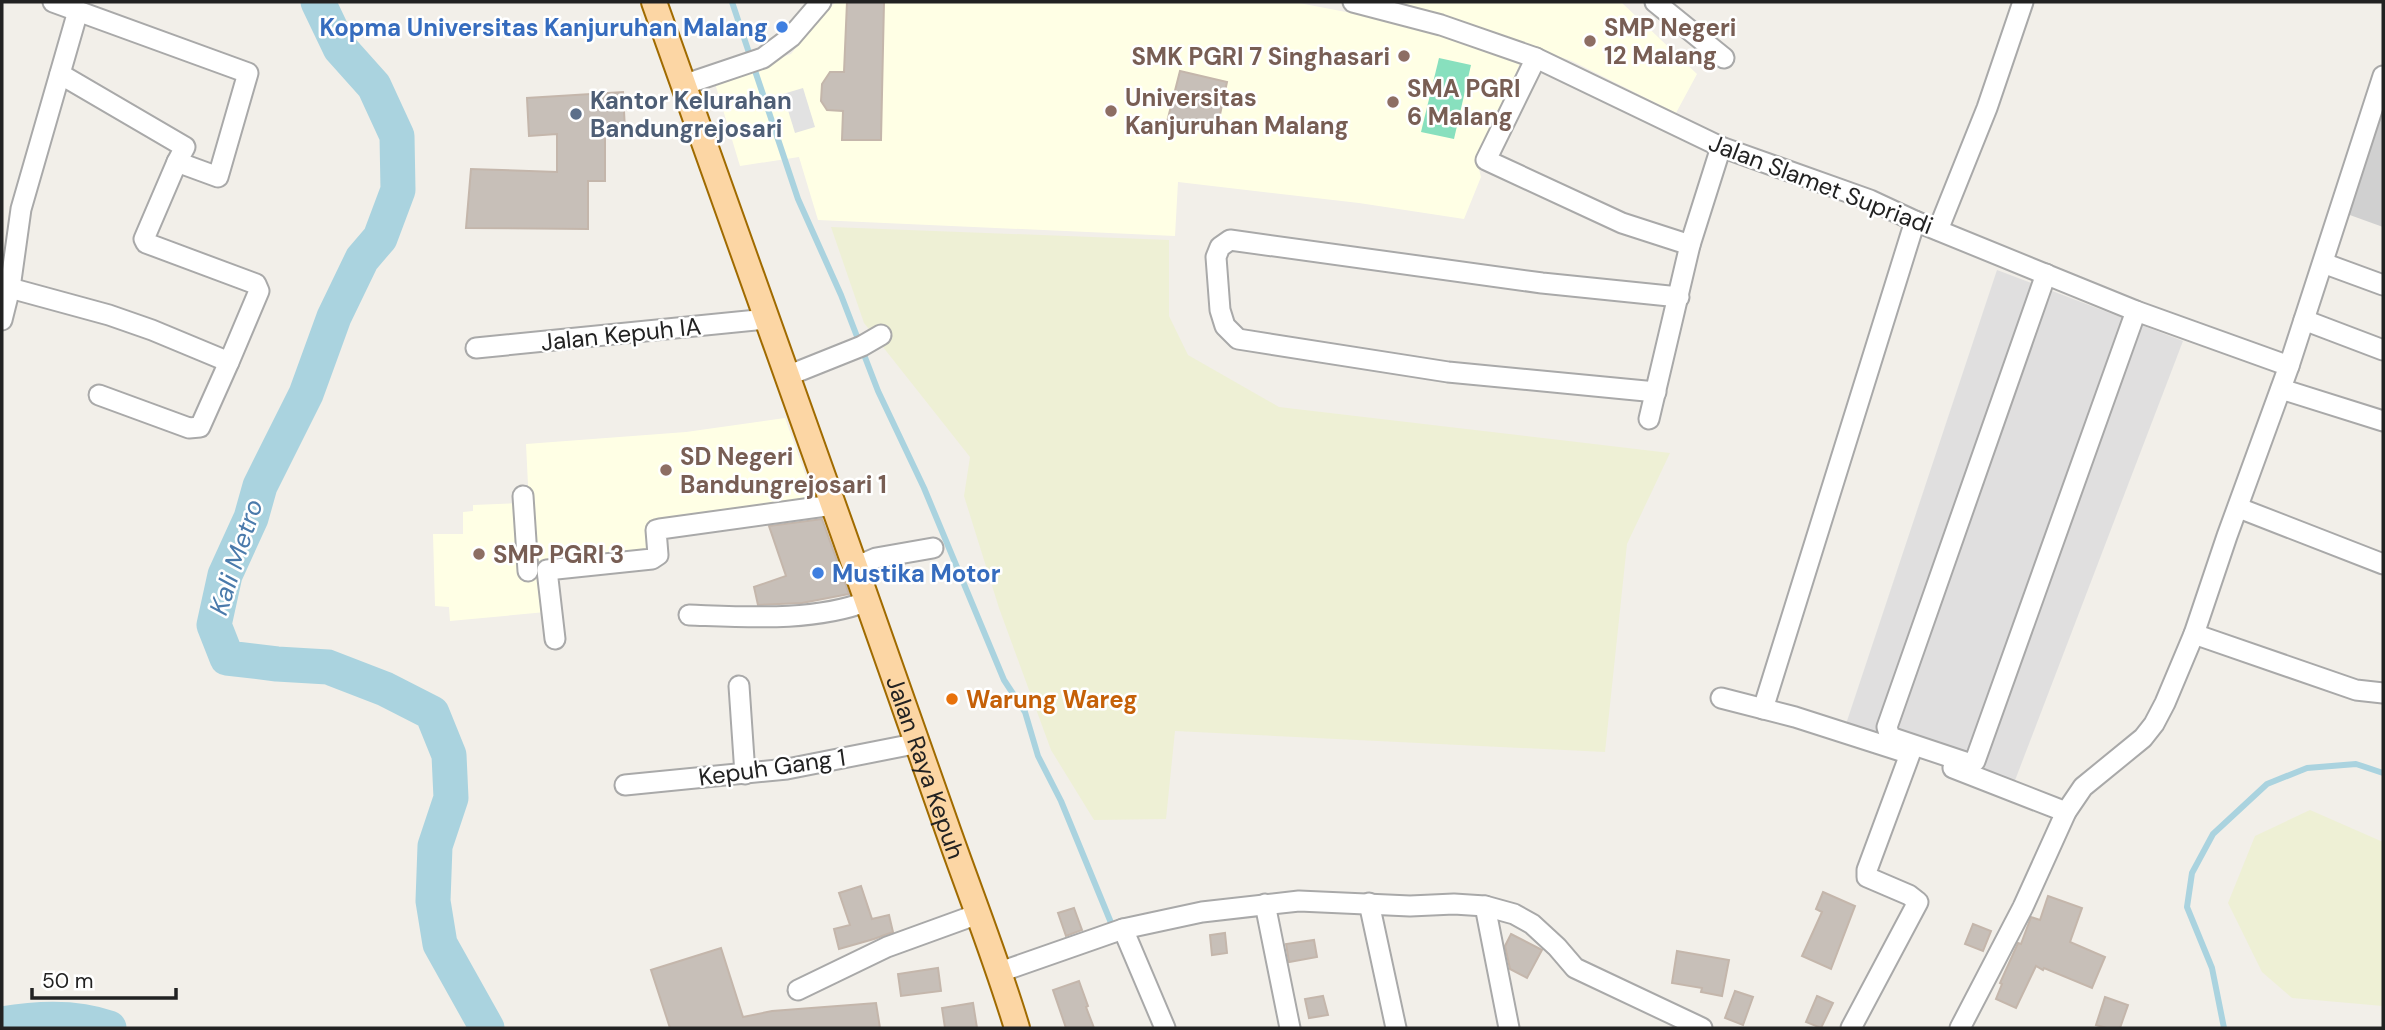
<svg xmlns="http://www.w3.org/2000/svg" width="2385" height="1030" font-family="'DM Sans',sans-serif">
<rect width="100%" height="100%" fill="#f2efe9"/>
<polygon fill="#e0dfdf" points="1997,270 2183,341 2014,783 1845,727"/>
<g fill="#ffffe5">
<polygon points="836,2 1294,2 1403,23 1521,61 1477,161 1481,177 1464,219 1359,203 1178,182 1175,236 818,220 799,157 740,166 714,80 791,54 818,19"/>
<polygon points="1401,2 1621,2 1697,74 1676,113 1572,61"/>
<polygon points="785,418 816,504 648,523 652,554 532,566 526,444 686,432"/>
<polygon points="520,503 526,574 543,573 546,612 450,621 449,607 435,606 433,534 463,534 463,512 473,511 473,505"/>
</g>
<polygon fill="#d0d0d0" points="2383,104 2383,227 2347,214"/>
<g fill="#eef0d5">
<polygon points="831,227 1169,240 1169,316 1188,355 1279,407 1670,453 1627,544 1605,752 1175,731 1166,819 1094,820 1051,750 999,608 964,496 970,457 864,323"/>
<polygon points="2310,810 2383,842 2383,1006 2292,998 2262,972 2228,903 2255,836"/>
</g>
<polygon fill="#88e0be" points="1439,58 1471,65 1454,139 1421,132"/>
<polygon fill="#e2e2e2" points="803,88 815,127 795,133 783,94"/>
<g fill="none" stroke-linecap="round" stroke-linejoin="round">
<g stroke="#aad3df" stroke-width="6">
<polyline points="732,2 798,199 841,295 878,391 924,488 1004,680 1025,712 1038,756 1061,801 1114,930"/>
<polyline points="2224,1028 2212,968 2187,907 2192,873 2213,834 2267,784 2307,768 2356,764 2383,773"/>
</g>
<g stroke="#aad3df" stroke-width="35">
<polyline points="318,2 340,48 374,86 397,136 398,190 380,238 362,259 334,317 306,394 260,486 251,518 225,575 214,625 227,658 277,664 328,667 385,689 432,713 449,755 451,798 435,846 433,901 440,944 487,1028"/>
<path d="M2 1024C36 1018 76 1016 109 1028"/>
</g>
</g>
<g fill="#c7bfb8" stroke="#c4b6ab" stroke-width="2">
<polygon points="847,2 884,2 881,140 842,140 843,111 827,110 821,101 822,84 830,72 844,72"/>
<polygon points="1180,71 1227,82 1216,133 1167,122"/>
<polygon points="623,92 625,130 605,132 605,181 588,181 588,229 466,228 471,169 557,172 557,134 529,136 527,98"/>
<polygon points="822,519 849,594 802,603 758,605 754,587 786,576 769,526"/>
<polygon points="861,886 872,919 889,915 893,932 874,939 839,949 834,929 850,925 839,893"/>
<polygon points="1823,892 1855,906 1831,969 1802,956 1822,912 1816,909"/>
<polygon points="2048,896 2082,908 2070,942 2105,957 2092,988 2044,968 2043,970 2036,966 2016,1008 1996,999 2002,984 2000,983 2018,943 2021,944 2031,917 2040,920"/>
<polygon points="1074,908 1082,930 1066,936 1058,913"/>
<polygon points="1973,924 1991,931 1983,951 1965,944"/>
<polygon points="1225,933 1227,953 1212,955 1210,935"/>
<polygon points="1511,934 1542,950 1527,978 1510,969 1505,946"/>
<polygon points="1314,940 1317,957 1289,962 1286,944"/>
<polygon points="721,948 743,1017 772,1011 876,1003 880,1028 670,1028 651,970"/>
<polygon points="1677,951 1729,960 1722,996 1701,992 1702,988 1672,983"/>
<polygon points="938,968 941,991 901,996 898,974"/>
<polygon points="1079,981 1088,1006 1086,1007 1094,1028 1066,1028 1053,990"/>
<polygon points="1735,991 1753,997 1743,1025 1725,1018"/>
<polygon points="1323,996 1328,1015 1309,1018 1305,999"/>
<polygon points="1817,996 1833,1003 1821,1028 1806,1022"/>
<polygon points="2105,997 2128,1005 2120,1028 2107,1028 2096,1025"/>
<polygon points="973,1003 977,1028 945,1028 942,1008"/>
</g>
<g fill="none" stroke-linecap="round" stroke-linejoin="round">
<g stroke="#a9a9a9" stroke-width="23">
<g id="minor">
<polyline points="53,2 248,73 218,177 177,162 185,147 60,74"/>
<polyline points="1353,2 1441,25 1536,58 1721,147 1870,200 1915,221 2136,311 2289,366"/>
<polyline points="1655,2 1724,58"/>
<polyline points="1536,58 1486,160 1622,223 1690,245"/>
<polyline points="683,85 763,58 791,37 821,2"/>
<polyline points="1938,230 1987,108 2023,2"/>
<polyline points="2323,263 2383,285"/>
<polyline points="2046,274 1887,727 1890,737 1968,763 1975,761 2136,311"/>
<polyline points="10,288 109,315 152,330 229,362 259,291 256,284 146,243 144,239 177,162"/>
<polyline points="2,320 10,288 21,209 78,11"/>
<polyline points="2304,320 2383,350"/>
<polyline points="476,348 766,319"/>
<polyline points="787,376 862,346 881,335"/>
<polyline points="2281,389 2383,421"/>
<polyline points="1656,392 1448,372 1238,339 1225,326 1220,310 1216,257 1220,247 1230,240 1542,283 1679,297"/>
<polyline points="99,395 189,428 200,427 229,362"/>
<polyline points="1649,419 1690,245 1721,147"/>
<polyline points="523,496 528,571"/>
<polyline points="2239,508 2383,564"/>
<polyline points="855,567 876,558 933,548"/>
<path d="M689 615C747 617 814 622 868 601"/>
<polyline points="2194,634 2356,690 2383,693"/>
<polyline points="555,639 547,570 652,559 658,555 656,530 660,529 833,505"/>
<polyline points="739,686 745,774"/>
<polyline points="1721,698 1795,717 1901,751"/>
<polyline points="1763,709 1915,221"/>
<polyline points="1953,768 2066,812"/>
<polyline points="625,785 787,769 919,743"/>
<polyline points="1369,903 1396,1028"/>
<polyline points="1265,904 1290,1028"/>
<polyline points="1485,906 1509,1028"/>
<polyline points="1123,929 1165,1028"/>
<polyline points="1000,972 1123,929 1202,912 1299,901 1410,906 1454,904 1485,906 1514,914 1532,924 1557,947 1575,968 1702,1028"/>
<polyline points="798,990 887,947 978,914"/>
<polyline points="1851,1028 1918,902 1909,895 1867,877 1867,870 1910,754"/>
<polyline points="1960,1028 2023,907 2066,812 2083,787 2143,738 2154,724 2165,703 2194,634 2227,536 2289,366 2383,76"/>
</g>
</g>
<g stroke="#a06b00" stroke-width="28">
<g id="major">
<path id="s1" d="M654 2C750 275 850 548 945 822 969 891 996 958 1017 1028"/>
</g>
</g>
<use href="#minor" stroke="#fff" stroke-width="19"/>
<use href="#major" stroke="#fcd6a4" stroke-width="24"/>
</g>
<g fill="#3f7fe0" stroke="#fff" stroke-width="2.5">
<circle cx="782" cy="27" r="7"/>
<circle cx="818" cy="573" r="7"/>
</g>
<g fill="#8d6e63" stroke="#fff" stroke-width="2.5">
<circle cx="1590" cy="41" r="7"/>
<circle cx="1404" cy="56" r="7"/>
<circle cx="1393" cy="102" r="7"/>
<circle cx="1111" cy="111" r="7"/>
<circle cx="666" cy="470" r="7"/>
<circle cx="479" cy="554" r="7"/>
</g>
<circle fill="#5c6f8a" stroke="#fff" stroke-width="2.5" cx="576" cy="114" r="7"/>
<circle fill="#e8710a" stroke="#fff" stroke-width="2.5" cx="952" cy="699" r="7"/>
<g text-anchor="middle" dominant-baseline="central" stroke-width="5" stroke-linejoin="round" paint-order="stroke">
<g font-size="24" font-weight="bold" fill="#366cbe" stroke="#fff" text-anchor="end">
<text x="768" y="27">Kopma Universitas Kanjuruhan Malang</text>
<text x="832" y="573" text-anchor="start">Mustika Motor</text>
</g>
<g font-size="24" font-weight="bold" fill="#785e54" stroke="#fff" text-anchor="start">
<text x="1604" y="27">SMP Negeri<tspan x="1604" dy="28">12 Malang</tspan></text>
<text x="1390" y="56" text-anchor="end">SMK PGRI 7 Singhasari</text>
<text x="1407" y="88">SMA PGRI<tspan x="1407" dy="28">6 Malang</tspan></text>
<text x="1125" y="97">Universitas<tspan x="1125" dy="28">Kanjuruhan Malang</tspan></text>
<text x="680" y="456">SD Negeri<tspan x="680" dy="28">Bandungrejosari 1</tspan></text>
<text x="493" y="554">SMP PGRI 3</text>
</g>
<g font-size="24" font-weight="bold" fill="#4e5e75" stroke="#fff" text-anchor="start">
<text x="590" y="100">Kantor Kelurahan<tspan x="590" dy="28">Bandungrejosari</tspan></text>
</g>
<g font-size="24" fill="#222" stroke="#fff">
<text transform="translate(1821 184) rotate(21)">Jalan Slamet Supriadi</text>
<text transform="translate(621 334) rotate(-6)">Jalan Kepuh IA</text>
<text stroke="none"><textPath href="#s1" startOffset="812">Jalan Raya Kepuh</textPath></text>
<text transform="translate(772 767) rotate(-8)">Kepuh Gang 1</text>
</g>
<g font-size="24" font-weight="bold" fill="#c56008" stroke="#fff" text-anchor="start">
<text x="966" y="699">Warung Wareg</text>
</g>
<g font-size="26" font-style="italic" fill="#4a7aab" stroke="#fff">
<text transform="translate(236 557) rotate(-72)">Kali Metro</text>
</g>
</g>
<rect width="2385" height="1030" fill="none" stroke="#222222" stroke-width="7"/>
<path d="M32 988v10h144v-10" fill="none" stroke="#222222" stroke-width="3.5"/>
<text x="42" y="988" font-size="21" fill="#222222" stroke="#ffffff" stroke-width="5" paint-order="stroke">50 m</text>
</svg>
